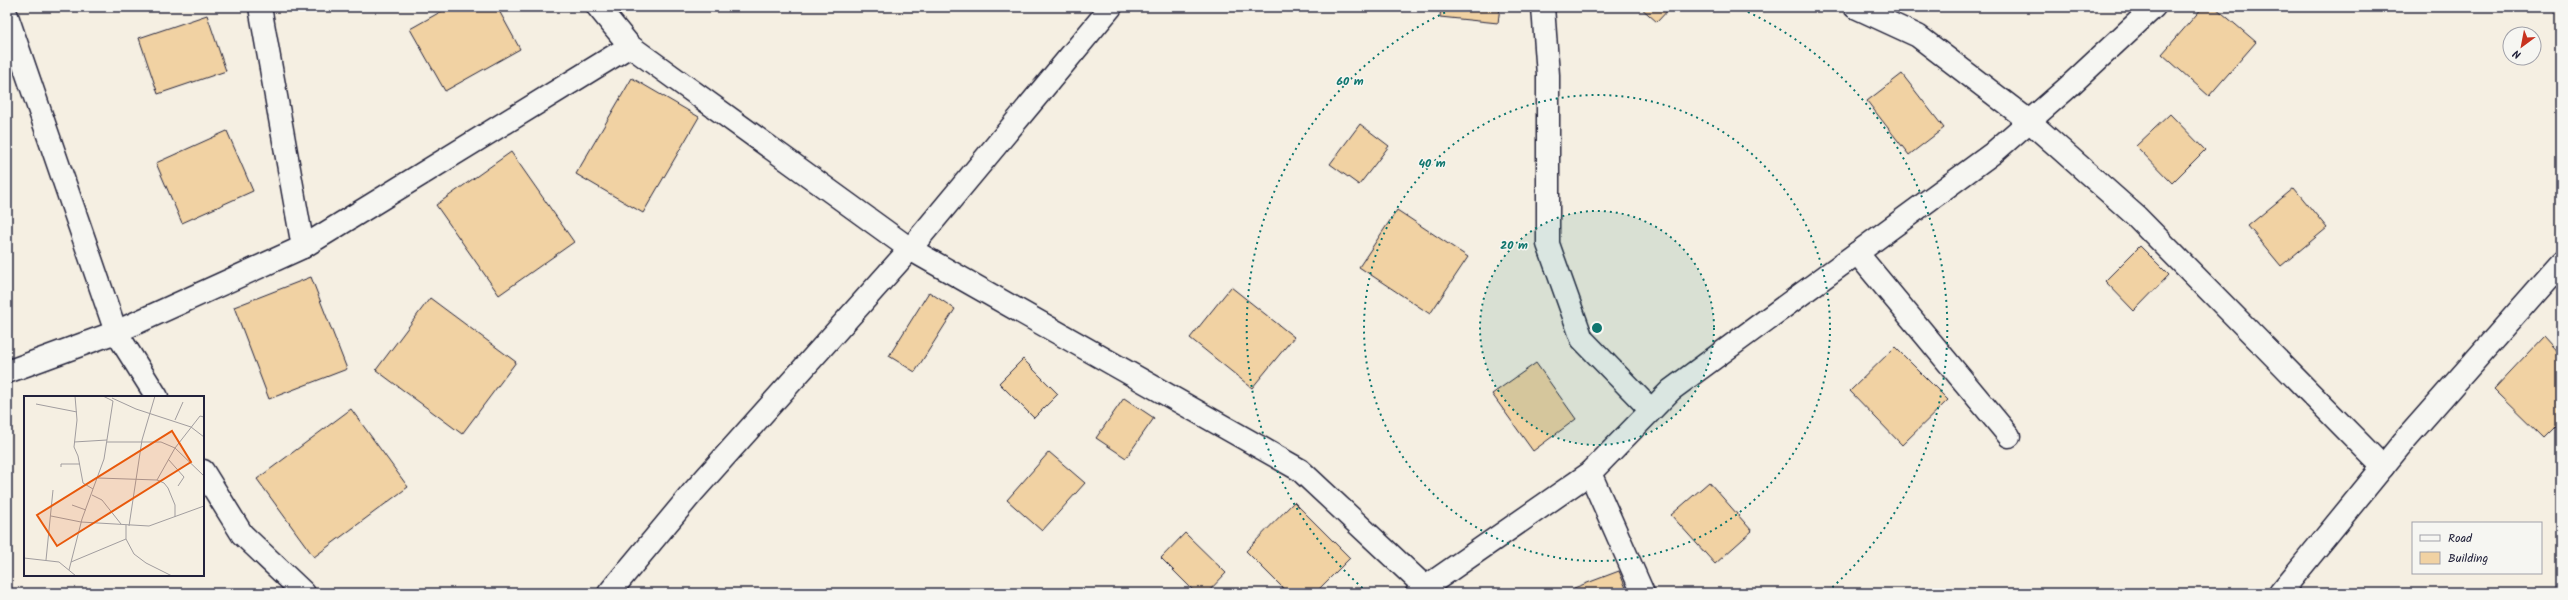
<svg xmlns="http://www.w3.org/2000/svg" width="2568" height="600" font-family="Kalam,sans-serif">
<rect width="100%" height="100%" fill="#f5efe2"/>
<filter id="ink" filterUnits="userSpaceOnUse"><feTurbulence type="fractalNoise" baseFrequency=".025" numOctaves="2"/><feDisplacementMap in="SourceGraphic" scale="8" xChannelSelector="R" yChannelSelector="G"/><feConvolveMatrix kernelMatrix="1 2 1 2 8 2 1 2 1" color-interpolation-filters="sRGB"/></filter>
<g filter="url(#ink)">
<g fill="#f1d2a3" stroke="#22223b">
<polygon points="449,7 497,7 520,49 445,91 410,29"/>
<polygon points="1441,7 1500,7 1498,23 1440,17"/>
<polygon points="1640,7 1671,7 1657,22"/>
<polygon points="2203,7 2215,7 2256,42 2209,96 2162,54"/>
<polygon points="207,15 226,71 158,94 139,38"/>
<polygon points="1902,74 1944,128 1909,155 1867,101"/>
<polygon points="632,78 699,117 643,213 576,174"/>
<polygon points="2170,114 2205,150 2172,183 2136,146"/>
<polygon points="1360,124 1389,146 1359,185 1330,164"/>
<polygon points="227,131 253,191 182,223 156,163"/>
<polygon points="511,152 574,242 499,295 436,205"/>
<polygon points="2294,188 2327,228 2281,266 2248,226"/>
<polygon points="1397,210 1468,257 1430,314 1359,267"/>
<polygon points="2140,246 2169,275 2134,311 2105,281"/>
<polygon points="311,277 347,369 269,399 234,307"/>
<polygon points="1231,287 1294,337 1252,388 1190,338"/>
<polygon points="929,292 955,309 915,372 889,356"/>
<polygon points="430,298 516,362 462,434 376,370"/>
<polygon points="2543,337 2561,357 2561,423 2545,439 2494,389"/>
<polygon points="1895,347 1948,400 1902,445 1850,391"/>
<polygon points="1023,359 1058,394 1034,418 999,383"/>
<polygon points="1536,363 1576,419 1533,451 1492,394"/>
<polygon points="1124,398 1154,418 1126,458 1096,438"/>
<polygon points="351,409 408,487 314,557 257,479"/>
<polygon points="1049,452 1085,483 1042,531 1007,500"/>
<polygon points="1709,482 1752,531 1715,564 1671,515"/>
<polygon points="1294,502 1350,558 1315,593 1288,593 1246,551"/>
<polygon points="1185,533 1226,573 1207,593 1196,593 1161,558"/>
<polygon points="1619,571 1628,593 1576,593 1574,588"/>
</g>
<g fill="none" stroke-linecap="round" stroke-linejoin="round">
<g stroke="#22223b" stroke-width="25">
<g id="minor">
<polyline points="260,7 303,247"/>
<polyline points="598,7 630,46"/>
<polyline points="1543,7 1548,75 1548,244 1582,339 1651,410"/>
<polyline points="1855,7 1918,36 2029,121 2137,217 2383,467"/>
<polyline points="7,16 116,332 157,397"/>
<polyline points="1857,253 2009,436"/>
<polyline points="7,372 116,332 303,247 630,46 910,249 1300,470 1425,587"/>
<polyline points="203,471 242,534 304,593"/>
<polyline points="1590,473 1643,593"/>
<polyline points="609,593 693,492 910,249 1111,7"/>
<polyline points="1417,593 1590,473 1671,390 1993,153 2066,89 2154,7"/>
<polyline points="2280,593 2404,441 2561,263"/>
</g>
</g>
<use href="#minor" stroke="#f6f6f2" stroke-width="22"/>
</g>
</g>
<circle cx="1597" cy="328" r="117" fill="#0f766e" fill-opacity=".12"/>
<g fill="none" stroke="#0f766e" stroke-width="2" stroke-dasharray="2 4">
<circle cx="1597" cy="328" r="117"/>
<circle cx="1597" cy="328" r="233"/>
<path d="M1367 592A350 350 0 0 1 1457 7M1737 7A350 350 0 0 1 1827 592"/>
</g>
<g transform="translate(24 396)">
<rect width="180" height="180" fill="#f5efe2"/>
<path fill="none" stroke="#a19d9f" stroke-width="1" d="M51 0 53 24 50 51 54 60 59 87 69 93M88 2 112 13 167 31 180 41M12 8 53 16M151 24 159 6M50 46 83 44M83 46H137L151 52 180 80M144 63 160 81 154 90M37 71V68H56M74 82 133 84 151 52 176 20 180 21M133 84 140 87 144 92 151 109V121M68 99 78 104 97 128M48 109 62 114M27 120 57 126 125 130 180 110M105 130 118 44 131 0M102 143 110 158 122 167 148 180M0 162 35 166 52 180M22 164 29 94M47 166 102 143V129M45 174 58 123 80 63 89 5 79 0"/>
<path fill="#e8590c" fill-opacity="0.15" stroke="#e8590c" stroke-width="2" d="M148 35 167 66 33 150 13 119Z"/>
<rect width="180" height="180" fill="none" stroke="#22223b" stroke-width="2"/>
</g>
<circle cx="1597" cy="328" r="6" fill="#0f766e" stroke="#f6f6f2" stroke-width="2"/>
<g font-size="12" text-anchor="middle" font-weight="bold" fill="#0f766e" stroke="#f6f6f2" stroke-width="3" stroke-linejoin="round" paint-order="stroke">
<text x="1350" y="85">60 m</text>
<text x="1432" y="167">40 m</text>
<text x="1514" y="249">20 m</text>
</g>
<rect width="2568" height="600" fill="none" stroke="#f6f6f2" stroke-width="24"/>
<rect x="12" y="12" width="2544" height="576" fill="none" stroke="#22223b" stroke-width="1.5" filter="url(#ink)"/>
<rect x="2412" y="522" width="130" height="52" fill="#f6f6f2" stroke="#a1a1a9"/>
<rect x="2420" y="535" width="20" height="6" fill="#f6f6f2" stroke="#a1a1a9"/>
<text x="2448" y="542" font-size="12" fill="#22223b">Road</text>
<rect x="2420" y="552" width="20" height="12" fill="#f1d2a3" stroke="#a1a1a9"/>
<text x="2448" y="562" font-size="12" fill="#22223b">Building</text>
<g transform="translate(2522 46) rotate(212)"><circle r="19" fill="#f6f6f2" stroke="#a1a1a9"/>
<path d="M0-3L7 15L0 10L-7 15Z" fill="#c8321e"/>
<text y="-6" font-size="11" font-weight="bold" text-anchor="middle" fill="#22223b">N</text>
</g>
</svg>
